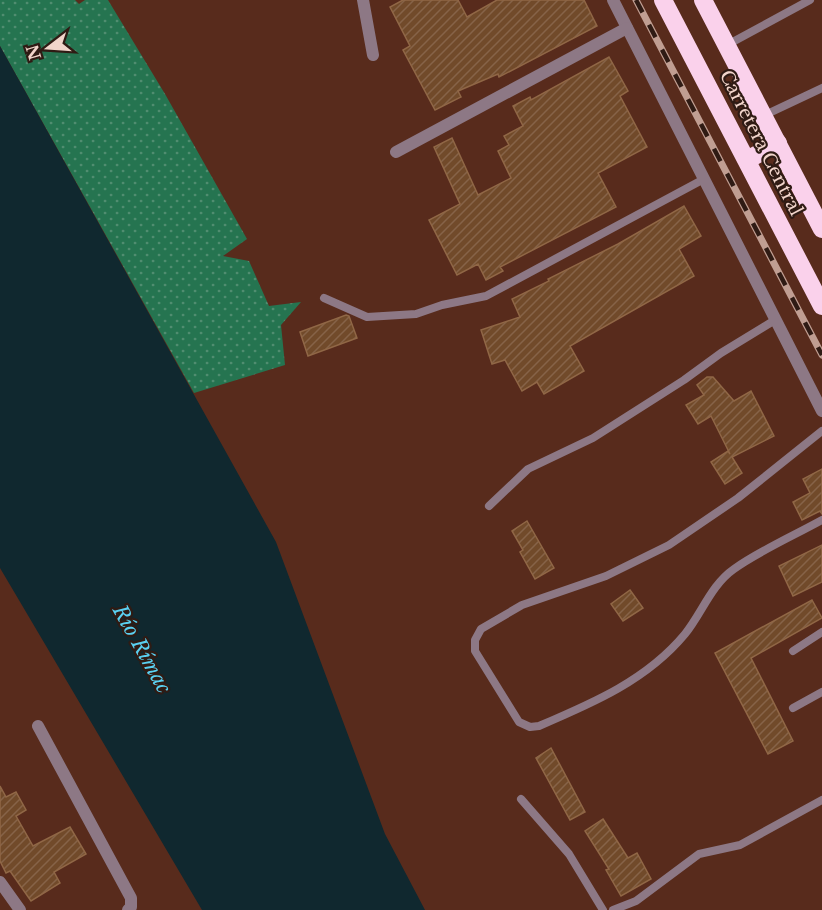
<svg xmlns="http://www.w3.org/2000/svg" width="822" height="910" font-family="'Libre Baskerville',serif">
<defs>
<pattern id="green-dots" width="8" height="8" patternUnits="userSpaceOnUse" patternTransform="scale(1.5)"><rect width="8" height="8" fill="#257450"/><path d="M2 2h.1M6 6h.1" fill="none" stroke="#508d70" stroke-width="1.8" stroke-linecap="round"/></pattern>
<pattern id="building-hatch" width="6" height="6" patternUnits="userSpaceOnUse" patternTransform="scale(1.5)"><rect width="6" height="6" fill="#714a2a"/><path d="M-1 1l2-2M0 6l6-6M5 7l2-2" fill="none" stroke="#866348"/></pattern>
</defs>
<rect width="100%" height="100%" fill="#582b1c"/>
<polygon fill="url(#green-dots)" points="0,0 75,0 79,4 85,0 108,0 165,94 247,239 223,256 249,261 269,306 301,302 281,325 285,365 194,393 0,46"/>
<polygon fill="#10282f" points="0,46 276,542 385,834 425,910 202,910 0,568"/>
<g fill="url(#building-hatch)" stroke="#906746" stroke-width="1.5">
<polygon points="403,0 458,0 467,17 497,0 584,0 597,26 499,77 498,74 458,91 461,97 435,110 403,50 410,46 390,7"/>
<polygon points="609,57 628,91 620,96 647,147 598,173 616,207 500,267 503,271 486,280 478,264 457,275 429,220 460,204 434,147 452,138 478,195 511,178 498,151 509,145 504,136 523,126 513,106 530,97 531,100"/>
<polygon points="684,206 701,236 679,249 694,276 570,346 584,371 544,394 537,382 522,391 505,360 492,364 481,330 520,317 512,299 549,281 548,279 618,244"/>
<polygon points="346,315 349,316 357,338 308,356 300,332"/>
<polygon points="707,377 713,377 734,401 751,391 774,436 732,457 742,473 725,484 711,462 728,451 730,454 711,416 698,424 686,405 704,395 697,385"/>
<polygon points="822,469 822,514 820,511 802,520 793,502 810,493 803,479"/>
<polygon points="527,521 554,568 535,579 520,552 523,550 512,531"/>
<polygon points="822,545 822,582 793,596 779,566"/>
<polygon points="630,590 643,608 623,621 611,604"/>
<polygon points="812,600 822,618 751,658 793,741 768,754 715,653"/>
<polygon points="551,748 585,812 570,820 536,758"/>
<polygon points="0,786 6,797 16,792 26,810 16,816 33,846 70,827 86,854 54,872 60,883 31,901 10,871 6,873 0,861"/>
<polygon points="603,819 628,858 637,853 651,879 621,896 606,870 609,869 585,831"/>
</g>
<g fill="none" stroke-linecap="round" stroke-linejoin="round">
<g stroke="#8d7885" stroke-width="8">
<polyline points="727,45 810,0"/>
<polyline points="763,116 822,88"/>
<polyline points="324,298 367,317 416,314 442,305 486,296 704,179"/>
<path d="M822 431 738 498 669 545 606 576 522 605 481 629 475 640V651L519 722 530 727 539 726C593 703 647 680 685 634 702 613 711 585 734 569 759 551 795 535 822 520"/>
<polyline points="489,506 528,469 593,438 684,380 721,353 775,320"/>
<polyline points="793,651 822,632"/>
<polyline points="793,708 822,692"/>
<polyline points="521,799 569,854 603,910"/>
<polyline points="613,910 636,901 699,854 740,845 822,800"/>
</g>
<g stroke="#8d7885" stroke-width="12">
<polyline points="363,0 373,55"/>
<polyline points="613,0 822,411"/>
<polyline points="396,152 627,28"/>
<polyline points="38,726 131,898 131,907 128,910"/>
<polyline points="0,882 20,910"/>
</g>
<g stroke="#fad1eb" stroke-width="18">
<polyline points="663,0 822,306"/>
<polyline points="703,0 822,229"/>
<polyline points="747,160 778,143"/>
</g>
<g stroke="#c09e92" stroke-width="7">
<polyline id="rail" points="636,0 822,355"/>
</g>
<use href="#rail" stroke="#2f1b14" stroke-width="4.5" stroke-dasharray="14" stroke-linecap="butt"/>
</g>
<g text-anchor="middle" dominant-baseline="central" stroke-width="4.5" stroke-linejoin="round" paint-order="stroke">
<g font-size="18" fill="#f2d5cb" stroke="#2f1b14">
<text transform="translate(761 143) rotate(63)">Carretera Central</text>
</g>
<g font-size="20" font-style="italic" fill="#5ad0f1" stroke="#2f1b14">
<text transform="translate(142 649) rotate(61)">Río Rímac</text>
</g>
</g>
<g transform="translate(48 48) rotate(253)" stroke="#2f1b14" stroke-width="4.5" paint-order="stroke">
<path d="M0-4.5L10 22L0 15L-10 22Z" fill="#f2d5cb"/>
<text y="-9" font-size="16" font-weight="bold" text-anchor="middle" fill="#f2d5cb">N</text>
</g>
</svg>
